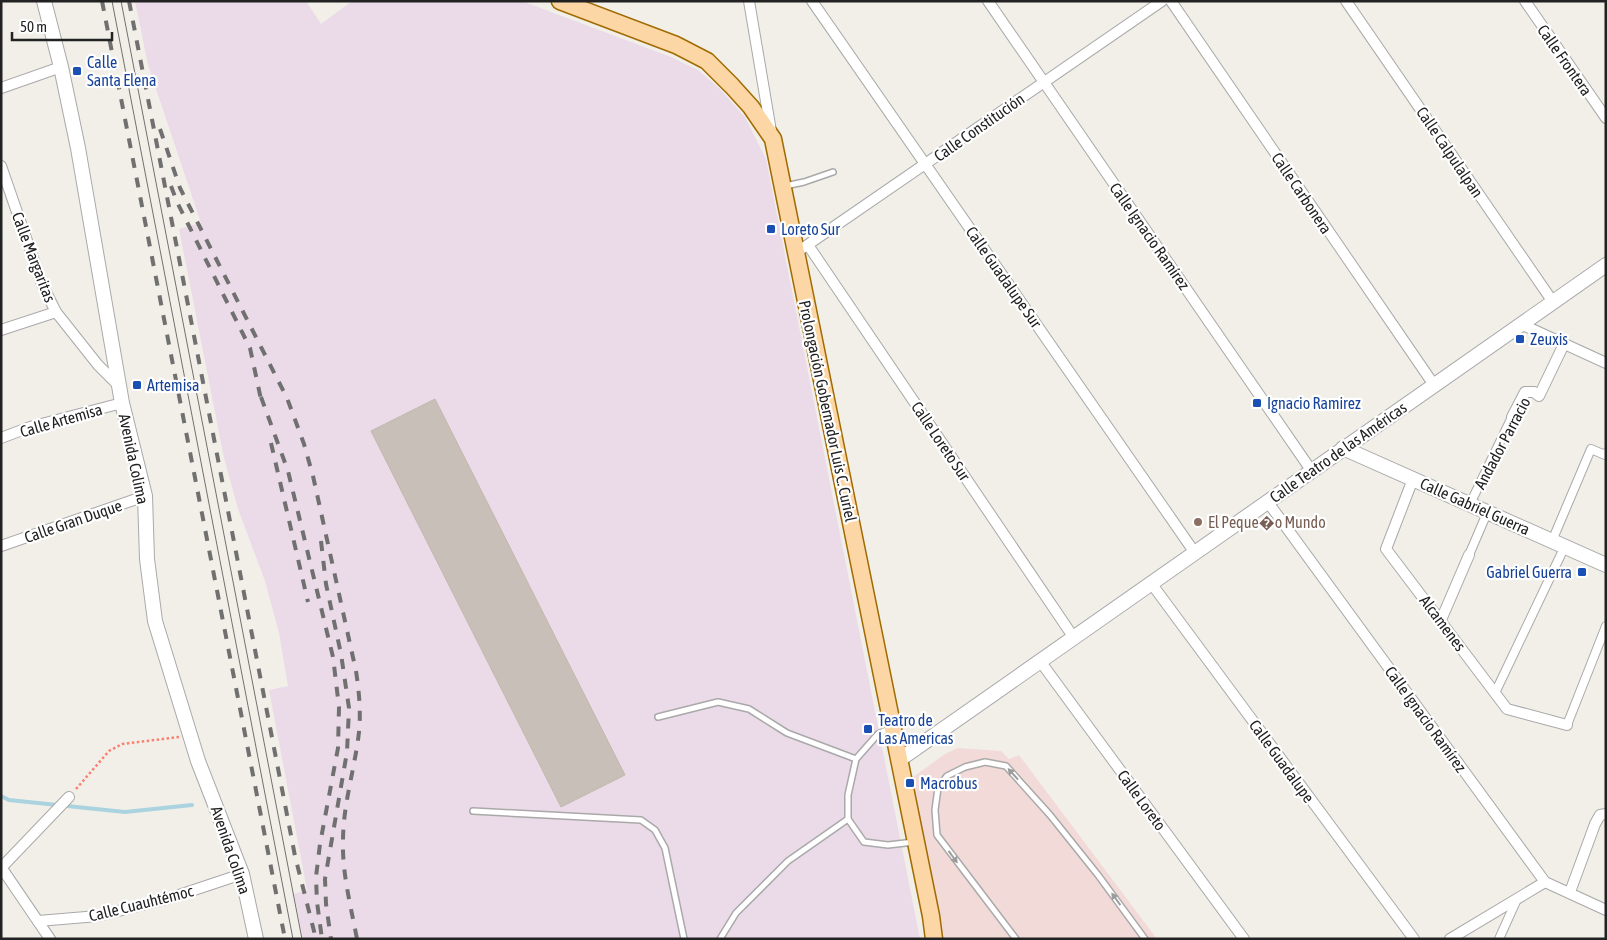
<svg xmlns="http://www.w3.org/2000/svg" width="1607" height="940" font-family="'Asap Condensed',sans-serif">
<rect width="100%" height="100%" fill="#f2efe9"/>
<polygon fill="#f2dad9" points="958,748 1001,751 1009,759 1019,755 1157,939 938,939 909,780 945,754"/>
<polygon fill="#ebdbe8" points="135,1 306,1 321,24 352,1 522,1 671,57 698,70 719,88 745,117 766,159 920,939 303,939 294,894 307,890 269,690 288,686 279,633 265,581 238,509 224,458 179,229 201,223 148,65"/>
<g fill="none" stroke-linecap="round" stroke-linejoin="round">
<polyline stroke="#aad3df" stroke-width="4" points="1,796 9,800 125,812 192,805"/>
</g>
<polygon fill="#c7bfb8" stroke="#c4b6ab" points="435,399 625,775 561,807 371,431"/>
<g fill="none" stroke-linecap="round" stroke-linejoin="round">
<g stroke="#a9a9a9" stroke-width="8">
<g id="service">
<polyline points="785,186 804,182 833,172"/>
<polyline points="658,717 718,702 749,709 787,733 856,759"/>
<polyline points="890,728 878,734 856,759 848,795 848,819 864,842 888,845 914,842"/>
<polyline points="473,811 641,820 655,830 665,848 684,939"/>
<polyline points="720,939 736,913 788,861 848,819"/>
<polyline points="1016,939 937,835 935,810 938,788 947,776 965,767 985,762 1006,766 1050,815 1098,875 1145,939"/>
</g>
</g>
<g stroke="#a9a9a9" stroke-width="10">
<g id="pedestrian">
<polyline points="1470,504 1512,417"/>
<polyline points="1552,541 1591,449 1605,455 1606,453"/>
<polyline points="1469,555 1487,513"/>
<polyline points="1495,693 1565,546"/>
<polyline points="1567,725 1606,626"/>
<polyline points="1499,939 1517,899"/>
</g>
</g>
<g stroke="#a9a9a9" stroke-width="12">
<g id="minor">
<polyline points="749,1 771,131"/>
<polyline points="812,1 1195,553"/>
<polyline points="988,1 1311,470"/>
<polyline points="1171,1 1434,385"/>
<polyline points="1346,1 1553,302"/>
<polyline points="1525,1 1606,118"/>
<polyline points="1,88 61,67"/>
<polyline points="1,166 42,284 56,312 98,365 119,386"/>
<polyline points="808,245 1074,638"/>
<polyline points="803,248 1162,1"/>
<polyline points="1521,324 1606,363"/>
<polyline points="1,330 56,312"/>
<polyline points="1512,417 1525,392 1534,392 1539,396 1564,344"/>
<polyline points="1,438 30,427 122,403"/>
<polyline points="1413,479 1386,549 1507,709 1567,725"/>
<polyline points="1267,501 1545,882 1606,910"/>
<polyline points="1,546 145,496"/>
<polyline points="1151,583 1414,939"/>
<polyline points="1441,620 1469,555"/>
<polyline points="1040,661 1244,939"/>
<polyline points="1,867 50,939"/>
<polyline points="1,868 69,797"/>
<polyline points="1570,892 1595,824 1600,815 1606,814"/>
<polyline points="38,921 98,916 170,898 242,874"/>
<polyline points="1450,939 1545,882"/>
</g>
</g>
<g stroke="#a9a9a9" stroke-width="16">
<g id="tertiary">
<polyline points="44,1 61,67 78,148 122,403 145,496 147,559 155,621 198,761 242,874 256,939"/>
<polyline points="1343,448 1606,565"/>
<polyline points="899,760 1606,265"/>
</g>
</g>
<g stroke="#a06b00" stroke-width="19">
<polyline id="primary" points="560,1 676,45 707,61 732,86 751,107 773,139 931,916 934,939"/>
</g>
<polyline stroke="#fa8072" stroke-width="2.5" stroke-dasharray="2.5 2.5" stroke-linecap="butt" points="76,789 109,751 122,744 179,737"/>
<use href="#service" stroke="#fff" stroke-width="5"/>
<use href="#pedestrian" stroke="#fff" stroke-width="8"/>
<use href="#minor" stroke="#fff" stroke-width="10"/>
<use href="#tertiary" stroke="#fff" stroke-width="14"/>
<use href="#primary" stroke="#fcd6a4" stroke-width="16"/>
<g stroke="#707070" stroke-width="1">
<polyline points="112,1 293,939"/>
<polyline points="121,1 302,939"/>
</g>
<g stroke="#707070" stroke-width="4" stroke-dasharray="10 10" stroke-linecap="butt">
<polyline points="102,1 285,939"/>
<polyline points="129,1 295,856 316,939"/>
<path d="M160 129 180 188 287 398 304 444 313 476 356 671C359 691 361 711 359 732 355 768 343 804 343 841 342 873 351 907 357 939"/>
<polyline points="171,186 177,202 250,348 262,404"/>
<polyline points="261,397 288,471 333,657 339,707 338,748 320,844 316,877 317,902 322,939"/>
<polyline points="271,443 308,602"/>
<polyline points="321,541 326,584 341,654 349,708 347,752 325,879 326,904 331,939"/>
</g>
</g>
<defs><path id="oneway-solid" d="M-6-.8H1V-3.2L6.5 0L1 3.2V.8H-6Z" transform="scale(1.25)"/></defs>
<g fill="#9c9c9c">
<use href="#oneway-solid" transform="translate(1013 774) rotate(-132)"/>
<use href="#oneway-solid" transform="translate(953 857) rotate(54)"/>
<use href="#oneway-solid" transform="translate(1116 899) rotate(-126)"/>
</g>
<g fill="#1a4fb4" stroke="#fff" stroke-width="2">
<rect x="72" y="66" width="10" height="10" rx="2.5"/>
<rect x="766" y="224" width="10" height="10" rx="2.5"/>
<rect x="1515" y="334" width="10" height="10" rx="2.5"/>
<rect x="132" y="380" width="10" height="10" rx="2.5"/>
<rect x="1252" y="398" width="10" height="10" rx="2.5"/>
<rect x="1577" y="567" width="10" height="10" rx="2.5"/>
<rect x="863" y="724" width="10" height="10" rx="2.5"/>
<rect x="905" y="778" width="10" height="10" rx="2.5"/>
</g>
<circle fill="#8d6e63" stroke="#fff" stroke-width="2" cx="1198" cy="522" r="5"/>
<g text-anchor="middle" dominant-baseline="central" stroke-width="4.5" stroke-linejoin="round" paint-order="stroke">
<g font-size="16" fill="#222" stroke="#fff">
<text transform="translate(1565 60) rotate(55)">Calle Frontera</text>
<text transform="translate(979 127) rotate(-35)">Calle Constitución</text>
<text transform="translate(1450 152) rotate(56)">Calle Calpulalpan</text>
<text transform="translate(1302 193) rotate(56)">Calle Carbonera</text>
<text transform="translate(1150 236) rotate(55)">Calle Ignacio Ramírez</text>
<text transform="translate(34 257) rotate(69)">Calle Margaritas</text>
<text transform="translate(1004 277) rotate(55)">Calle Guadalupe Sur</text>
<text transform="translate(828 411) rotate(78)">Prolongación Gobernador Luis C. Curiel</text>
<text transform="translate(61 420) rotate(-16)">Calle Artemisa</text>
<text transform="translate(941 441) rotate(56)">Calle Loreto Sur</text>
<text transform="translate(1502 443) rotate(-62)">Andador Parracio</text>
<text transform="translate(1338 452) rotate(-35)">Calle Teatro de las Américas</text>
<text transform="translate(134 459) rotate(78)">Avenida Colima</text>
<text transform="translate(1475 506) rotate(24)">Calle Gabriel Guerra</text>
<text transform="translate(73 521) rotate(-19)">Calle Gran Duque</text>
<text transform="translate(1443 623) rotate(53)">Alcamenes</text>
<text transform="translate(1426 719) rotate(54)">Calle Ignacio Ramírez</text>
<text transform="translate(1282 761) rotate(54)">Calle Guadalupe</text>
<text transform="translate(1142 800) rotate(54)">Calle Loreto</text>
<text transform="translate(231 850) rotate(71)">Avenida Colima</text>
<text transform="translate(141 903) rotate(-14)">Calle Cuauhtémoc</text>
</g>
<g font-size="16" fill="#164399" stroke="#fff" text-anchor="start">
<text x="87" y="62">Calle<tspan x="87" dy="18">Santa Elena</tspan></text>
<text x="781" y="229">Loreto Sur</text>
<text x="1530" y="339">Zeuxis</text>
<text x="147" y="385">Artemisa</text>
<text x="1267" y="403">Ignacio Ramirez</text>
<text x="1572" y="572" text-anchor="end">Gabriel Guerra</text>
<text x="878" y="720">Teatro de<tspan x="878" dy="18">Las Americas</tspan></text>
<text x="920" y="783">Macrobus</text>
</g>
<g font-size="16" fill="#785e54" stroke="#fff" text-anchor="start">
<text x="1208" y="522">El Peque�o Mundo</text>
</g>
</g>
<rect width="1607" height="940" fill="none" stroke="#222222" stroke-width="5"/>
<path d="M12 32v8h100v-8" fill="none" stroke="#222222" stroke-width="2.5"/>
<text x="20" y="32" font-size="15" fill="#222222" stroke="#ffffff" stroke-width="4" paint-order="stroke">50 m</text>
</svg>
